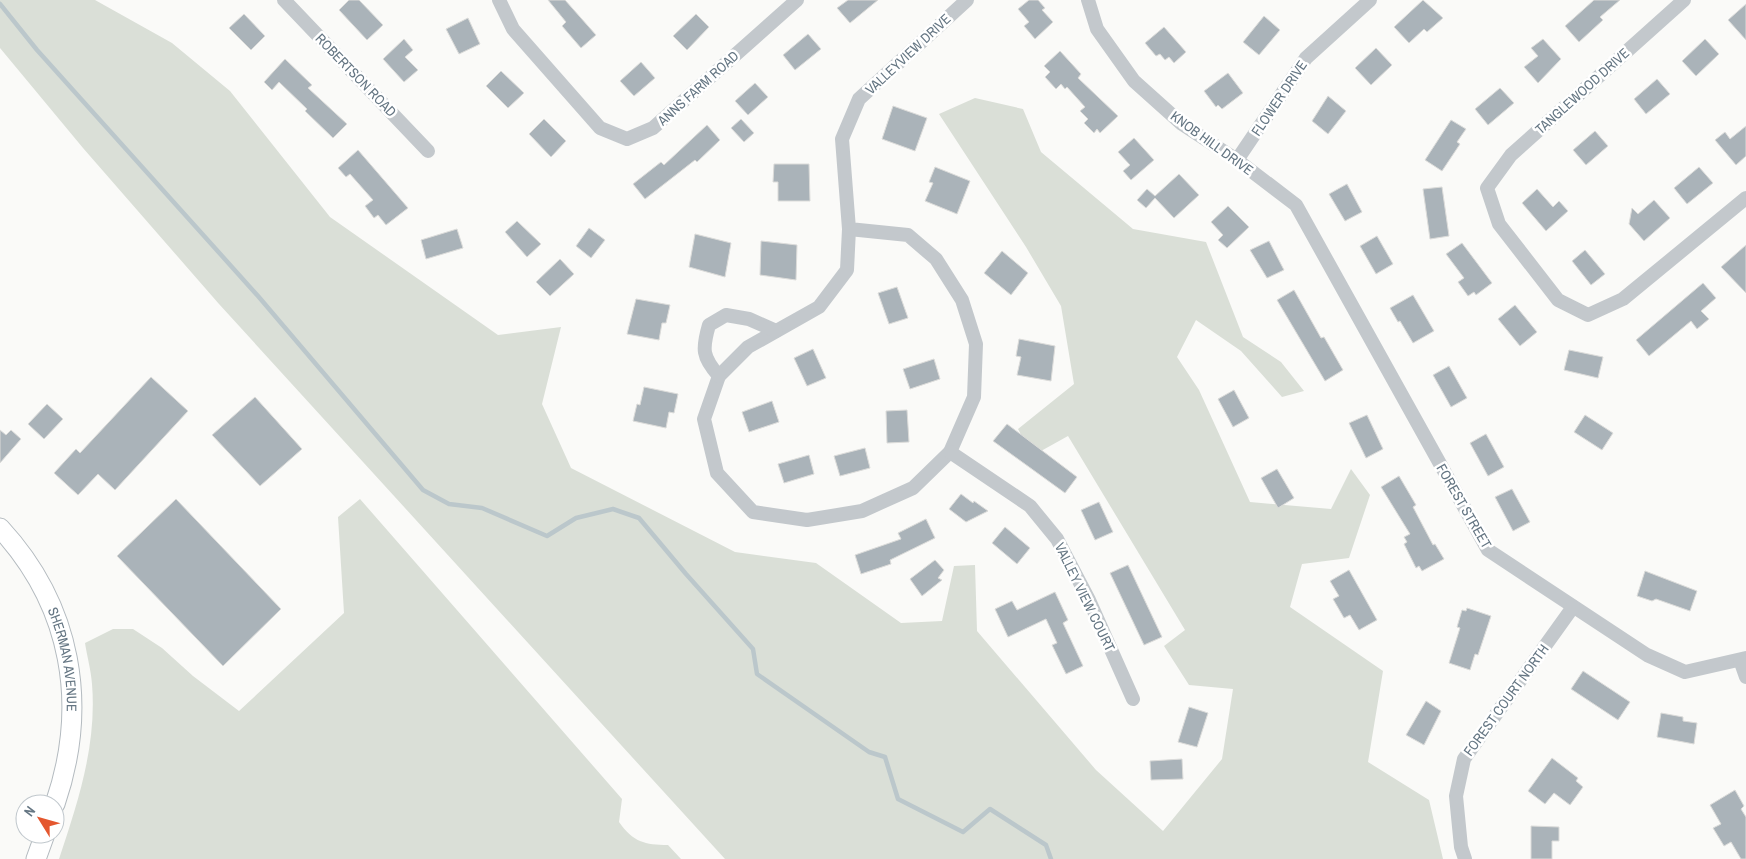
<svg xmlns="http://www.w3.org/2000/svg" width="1746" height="859" font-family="'Archivo Narrow',sans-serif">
<rect width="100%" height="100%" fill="#fafaf8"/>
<g fill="#dadfd7">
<polygon points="0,0 95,0 172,43 230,91 330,217 498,335 561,327 542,404 571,468 735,552 816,563 901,623 942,621 954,566 975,565 977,631 1096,770 1163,831 1222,759 1233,689 1189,685 1164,646 1185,630 1068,436 1032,456 1018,429 1074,384 1061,306 1026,247 939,114 975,98 1023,109 1041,152 1133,229 1206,242 1243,337 1281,362 1304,391 1282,397 1241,351 1196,320 1177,357 1199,390 1250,502 1331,509 1351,469 1370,495 1349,558 1302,564 1290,607 1383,671 1368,762 1429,800 1443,859 725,859 219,304 83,148 0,48"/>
<path d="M360 499 622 799 619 822C633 842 645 845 668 845L681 859H59C78 802 97 745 92 684 91 670 87 656 85 643L113 629H133L162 648 193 676 239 711 344 613 338 517Z"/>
</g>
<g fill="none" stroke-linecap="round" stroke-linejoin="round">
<polyline stroke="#bbc7cb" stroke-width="4.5" points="0,4 37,50 258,296 423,490 449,504 482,508 547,536 576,518 613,509 639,518 686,574 753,649 757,674 869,752 885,757 898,799 963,832 990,809 1046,845 1051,859"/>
</g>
<g fill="#aab3b9" stroke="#dcdcda">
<polygon points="349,0 359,0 383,25 367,40 339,10"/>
<polygon points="548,0 565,0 596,35 581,48 562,26 566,22"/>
<polygon points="848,0 878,0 850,23 837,8"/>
<polygon points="1029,0 1038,0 1045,8 1042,10 1053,22 1035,39 1024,26 1029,22 1018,9"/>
<polygon points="1423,0 1443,18 1427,32 1424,29 1409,43 1394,27"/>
<polygon points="1594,0 1620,0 1600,17 1603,20 1579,42 1565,26"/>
<polygon points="1746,4 1746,40 1728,20"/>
<polygon points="244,14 265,36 251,50 229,28"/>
<polygon points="696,14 709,27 687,50 673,36"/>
<polygon points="1264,16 1280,30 1259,55 1243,42"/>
<polygon points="468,18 480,44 459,54 446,29"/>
<polygon points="1164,27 1186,52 1174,63 1169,57 1165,60 1160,54 1156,56 1145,43"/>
<polygon points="808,34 821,49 795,70 783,55"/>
<polygon points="404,39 413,50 405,57 418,70 404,82 383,59"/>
<polygon points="1543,39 1561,59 1538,83 1524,67 1538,56 1531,48"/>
<polygon points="1705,39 1719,54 1696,76 1682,61"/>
<polygon points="1376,48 1392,65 1371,85 1355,68"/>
<polygon points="1060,51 1081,74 1078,78 1118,116 1100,133 1097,129 1094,133 1084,123 1088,119 1080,111 1085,107 1067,87 1065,89 1061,84 1056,89 1045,77 1050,72 1044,66"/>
<polygon points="285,59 312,85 308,88 347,124 333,138 305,111 307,109 279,82 272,90 264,82"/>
<polygon points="641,62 655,78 634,96 620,81"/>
<polygon points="501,71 524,93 508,108 486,86"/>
<polygon points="1228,73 1243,93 1222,109 1218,105 1216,107 1204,91"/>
<polygon points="1657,79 1670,94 1646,114 1634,99"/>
<polygon points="755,83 768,97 748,115 735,101"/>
<polygon points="1500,88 1514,103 1488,125 1475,109"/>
<polygon points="1328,96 1346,111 1328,134 1312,121"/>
<polygon points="893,106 927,118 915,151 882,139"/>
<polygon points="544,119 566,141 551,157 529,134"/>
<polygon points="741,119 754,133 744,142 731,128"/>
<polygon points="1451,120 1466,129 1457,142 1460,144 1442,171 1425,160"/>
<polygon points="707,125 720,140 697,162 695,160 645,199 633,184 661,162 664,165"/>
<polygon points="1746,126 1746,156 1736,165 1715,140 1725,132 1730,139"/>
<polygon points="1595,131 1608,146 1586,165 1573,150"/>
<polygon points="1134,138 1154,160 1131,180 1123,171 1130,165 1118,152"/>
<polygon points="358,150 408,208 386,225 378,215 374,218 365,206 373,200 350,174 346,177 338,168"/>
<polygon points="774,164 809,164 810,201 778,201 778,182 773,182"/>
<polygon points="935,167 970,181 957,214 925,201 933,183 929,182"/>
<polygon points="1699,167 1713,183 1687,204 1674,188"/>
<polygon points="1179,174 1199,195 1174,218 1155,198 1146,208 1137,200 1147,189 1155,196"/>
<polygon points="1347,184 1362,212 1345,221 1329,194"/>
<polygon points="1442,187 1449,236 1430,239 1423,189"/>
<polygon points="1537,189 1553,207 1559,201 1568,211 1546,231 1522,203"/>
<polygon points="1654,200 1670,218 1644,241 1629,224 1632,208 1638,214"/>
<polygon points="1228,206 1249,227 1227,248 1218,240 1223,235 1211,222"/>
<polygon points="517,221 541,244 527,257 505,232"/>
<polygon points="589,228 605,240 591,258 576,246"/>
<polygon points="457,229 463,248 426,259 421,240"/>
<polygon points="695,234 731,243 725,277 689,267"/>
<polygon points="1377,236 1393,264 1376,274 1360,246"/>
<polygon points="761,241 797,245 796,280 760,275"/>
<polygon points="1269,241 1284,270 1267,278 1250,250"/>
<polygon points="1462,243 1492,283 1476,295 1474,292 1468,296 1458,282 1464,278 1446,254"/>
<polygon points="1746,245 1746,293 1721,267"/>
<polygon points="1585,250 1605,274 1591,285 1572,261"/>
<polygon points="1002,251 1028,273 1011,295 984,273"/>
<polygon points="560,259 574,274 550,296 536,282"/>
<polygon points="1703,283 1716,298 1701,311 1709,319 1697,329 1691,321 1649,356 1636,340"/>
<polygon points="897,287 908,318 889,324 878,293"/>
<polygon points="1294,290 1321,338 1324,337 1343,370 1325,381 1277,300"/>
<polygon points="1413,295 1434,331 1413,343 1400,321 1398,322 1390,308"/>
<polygon points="636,299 670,305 666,323 662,323 659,340 627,334"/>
<polygon points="1515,305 1537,332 1520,346 1498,319"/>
<polygon points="1019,339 1055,346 1051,381 1017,375 1021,357 1016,356"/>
<polygon points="813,349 826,378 807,386 794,358"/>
<polygon points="1569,350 1603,357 1598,378 1564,370"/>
<polygon points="934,359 940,379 910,389 903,369"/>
<polygon points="1449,366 1467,398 1451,407 1433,375"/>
<polygon points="151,377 188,411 115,490 98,474 78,495 54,473 76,449 80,453"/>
<polygon points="644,387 678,394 674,413 669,412 666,428 633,421 637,404 640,405"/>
<polygon points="1234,390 1249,418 1233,427 1218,399"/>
<polygon points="255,397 302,449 260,486 212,435"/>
<polygon points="772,401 779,422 749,432 742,412"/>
<polygon points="47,404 63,419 44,439 28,424"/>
<polygon points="907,410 909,442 887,443 886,411"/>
<polygon points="1367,415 1383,449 1366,458 1349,423"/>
<polygon points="1585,415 1613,433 1602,450 1574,432"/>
<polygon points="1007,424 1077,477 1065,493 993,441"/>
<polygon points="0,430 6,435 11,430 21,439 0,463"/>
<polygon points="1486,434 1504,467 1488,476 1470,443"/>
<polygon points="865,448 870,468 840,476 834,456"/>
<polygon points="809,455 814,474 784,483 778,464"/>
<polygon points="1277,469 1294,498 1278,508 1261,478"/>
<polygon points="1399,476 1416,505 1413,507 1433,545 1435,544 1444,559 1422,571 1419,566 1416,568 1404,544 1407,542 1404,537 1410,534 1381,487"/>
<polygon points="1512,489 1530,522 1513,531 1495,497"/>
<polygon points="961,494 973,503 974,501 988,511 966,522 949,509"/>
<polygon points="176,499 281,609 223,666 117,556"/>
<polygon points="1099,502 1113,532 1095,540 1081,510"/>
<polygon points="926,519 935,538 890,560 891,564 861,574 855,555 901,539 898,533"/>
<polygon points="1005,527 1030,548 1017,564 992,543"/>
<polygon points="935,560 944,570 938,578 942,580 922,596 910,579"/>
<polygon points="1128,565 1162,637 1144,645 1110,573"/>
<polygon points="1349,570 1377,620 1359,630 1350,615 1344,618 1333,599 1339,596 1330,581"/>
<polygon points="1645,571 1697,591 1690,611 1656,599 1652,601 1637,596"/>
<polygon points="1055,592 1068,620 1063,623 1083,666 1066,674 1052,645 1057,643 1046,619 1008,637 995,609 1012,601 1017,610"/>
<polygon points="1467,608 1491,616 1478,655 1475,654 1470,670 1449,663 1460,628 1457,627 1462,610 1466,611"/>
<polygon points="1583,671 1630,702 1618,720 1571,689"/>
<polygon points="1426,701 1441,711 1424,745 1406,735"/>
<polygon points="1189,707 1208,713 1197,747 1178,742"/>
<polygon points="1661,713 1683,717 1683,721 1697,723 1694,744 1657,737"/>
<polygon points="1552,758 1578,778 1576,781 1583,787 1570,805 1554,793 1545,804 1528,791"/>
<polygon points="1182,759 1183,779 1151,780 1150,761"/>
<polygon points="1735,790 1744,806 1741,809 1746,817 1746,859 1741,859 1731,842 1724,846 1713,828 1721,824 1710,805"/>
<polygon points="1531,826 1559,827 1559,841 1552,841 1552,859 1531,859"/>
</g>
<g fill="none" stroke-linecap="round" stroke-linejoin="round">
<g stroke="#b3babf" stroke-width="21">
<g id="secondary">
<path id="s1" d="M0 528C72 606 89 705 55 804"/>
<polyline points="36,859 45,834"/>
</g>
</g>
<g stroke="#c3c8cc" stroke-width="14">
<polyline points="284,0 428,151"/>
<polyline points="499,0 513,29 600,128 627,139 653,128 797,0"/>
<polyline points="1088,0 1097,29 1134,81 1182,124 1237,160 1296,205 1488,550 1647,655 1685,672 1746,658"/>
<polyline points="1684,0 1511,155 1487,188 1499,224 1558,300 1588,315 1623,299 1746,198"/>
<polyline points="1237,160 1306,58 1370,0"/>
<polyline points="849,229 908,235 936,259 962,300 976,344 974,397 950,452 913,488 862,511 807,520 753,512 717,473 704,419 719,376 748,347 819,307 847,270 849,229 842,139 859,99 967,0"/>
<path d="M719 376C702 357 702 349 709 325L726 315 749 319 776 331"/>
<polyline points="950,452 1030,506 1057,539 1089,600 1133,699"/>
<polyline points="1740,660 1746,677"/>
<polyline points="1465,859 1461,847 1456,796 1464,759 1573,607"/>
</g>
<use href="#secondary" stroke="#fff" stroke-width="19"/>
</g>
<g text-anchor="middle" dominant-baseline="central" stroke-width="5" stroke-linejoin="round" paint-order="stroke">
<g font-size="14" fill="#657683" stroke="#fff">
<text transform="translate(908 54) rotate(-43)">VALLEYVIEW DRIVE</text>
<text transform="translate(356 75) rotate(46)">ROBERTSON ROAD</text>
<text transform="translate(698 88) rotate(-42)">ANNS FARM ROAD</text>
<text transform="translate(1582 91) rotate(-42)">TANGLEWOOD DRIVE</text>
<text transform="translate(1279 98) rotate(-56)">FLOWER DRIVE</text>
<text transform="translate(1212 143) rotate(36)">KNOB HILL DRIVE</text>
<text transform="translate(1464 506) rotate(60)">FOREST STREET</text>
<text transform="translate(1085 597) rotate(64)">VALLEY VIEW COURT</text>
<text stroke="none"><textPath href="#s1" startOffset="149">SHERMAN AVENUE</textPath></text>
<text transform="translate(1506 700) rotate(-54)">FOREST COURT NORTH</text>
</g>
</g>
<g transform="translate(40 819) rotate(307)"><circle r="24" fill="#ffffff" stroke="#c1c8cd"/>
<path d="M0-4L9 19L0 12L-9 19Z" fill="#e4572e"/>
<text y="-8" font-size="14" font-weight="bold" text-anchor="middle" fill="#657683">N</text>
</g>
</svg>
